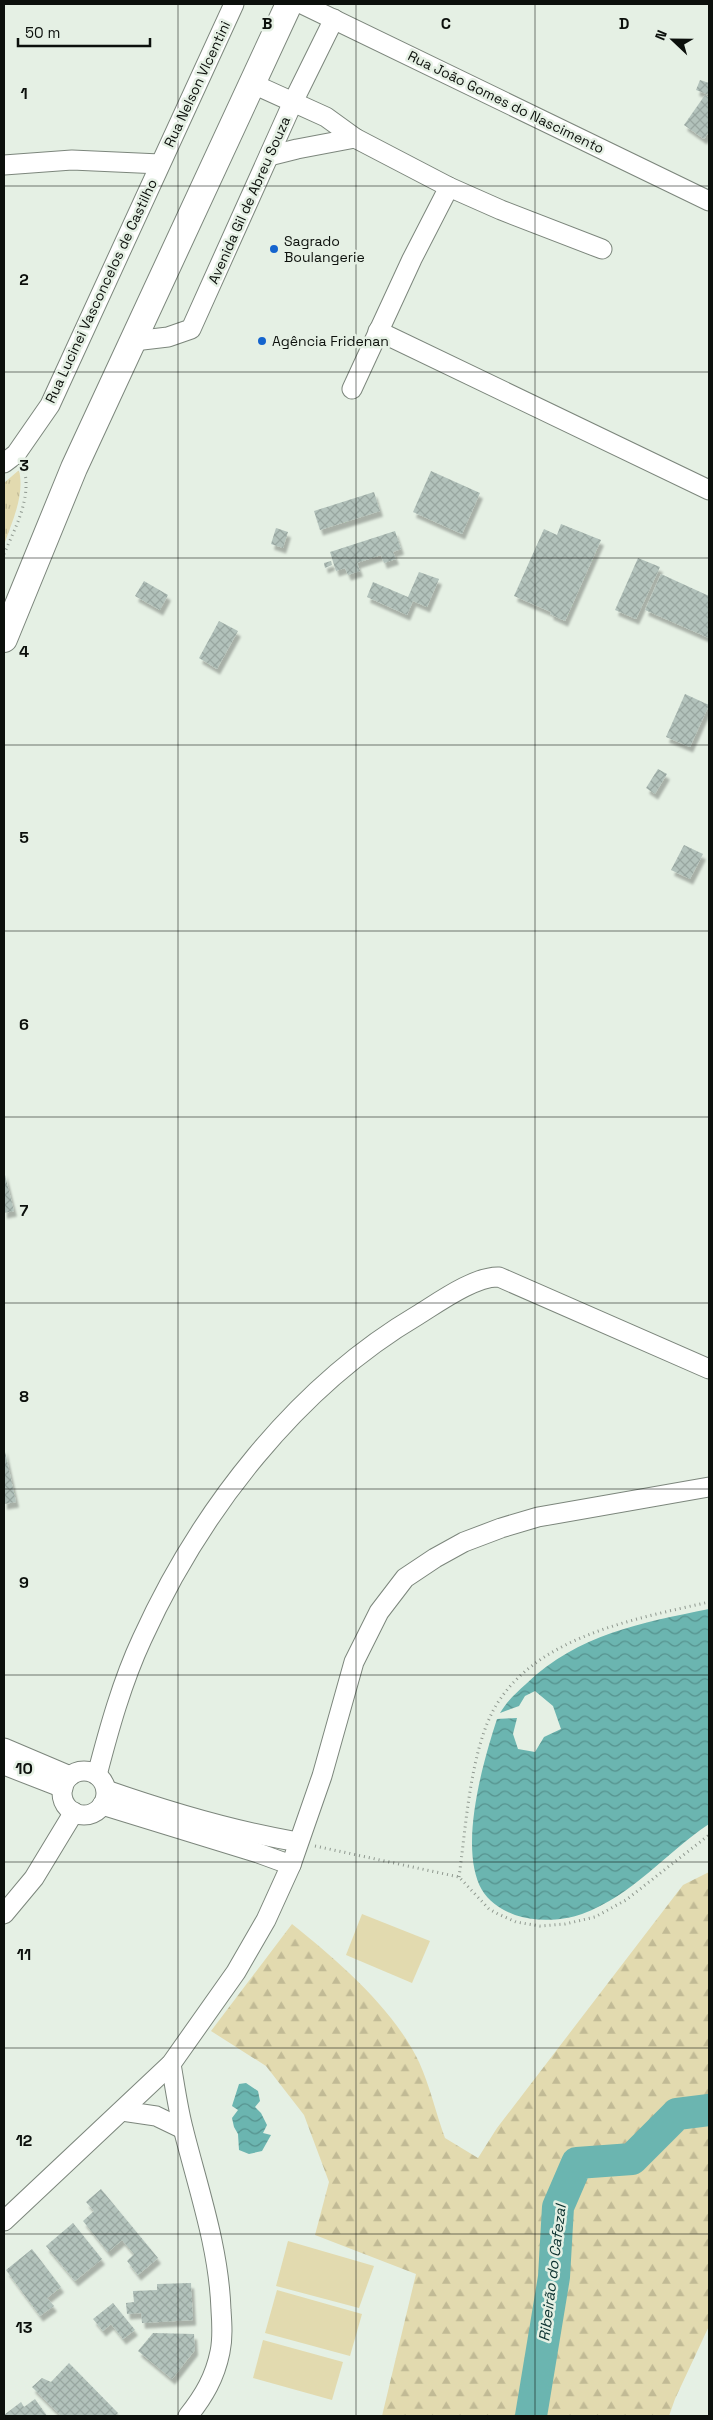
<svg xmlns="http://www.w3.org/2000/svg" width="713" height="2420" font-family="'Space Grotesk',sans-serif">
<defs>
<pattern id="grass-tufts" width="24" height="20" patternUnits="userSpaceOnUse" patternTransform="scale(1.25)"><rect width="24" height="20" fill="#e2daaf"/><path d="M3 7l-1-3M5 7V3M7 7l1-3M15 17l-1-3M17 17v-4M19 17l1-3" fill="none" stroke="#c1ba95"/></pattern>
<pattern id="forest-firs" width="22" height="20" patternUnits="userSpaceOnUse" patternTransform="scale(1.25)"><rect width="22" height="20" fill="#e2daaf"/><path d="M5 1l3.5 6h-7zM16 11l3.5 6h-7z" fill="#c1ba95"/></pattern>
<pattern id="water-waves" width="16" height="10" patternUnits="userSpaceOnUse" patternTransform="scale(1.25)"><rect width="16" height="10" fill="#6bb5b0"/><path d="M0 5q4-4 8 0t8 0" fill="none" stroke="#56928e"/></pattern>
<pattern id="building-cross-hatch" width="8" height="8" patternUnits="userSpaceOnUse" patternTransform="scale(1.25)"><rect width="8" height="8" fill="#b2c2bb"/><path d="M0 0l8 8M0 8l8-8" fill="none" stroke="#98a6a0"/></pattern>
<filter id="shadow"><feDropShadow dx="3" dy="5.5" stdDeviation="1" flood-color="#0004"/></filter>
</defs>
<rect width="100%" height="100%" fill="#e5f0e4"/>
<path fill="url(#grass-tufts)" d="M19 470C25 496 12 521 4 545V483Z"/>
<path fill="url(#forest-firs)" d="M709 1872V2326L675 2399 669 2416H382L416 2274 315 2235 329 2182 304 2115 266 2066 211 2031 292 1924C338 1961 393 2008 419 2062 430 2086 436 2114 445 2138L478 2158 497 2128 683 1885Z"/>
<g fill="#e2daaf">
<polygon points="362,1914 430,1941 412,1983 346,1955"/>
<polygon points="288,2241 374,2266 359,2308 276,2286"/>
<polygon points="277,2290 362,2314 350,2356 265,2333"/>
<polygon points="263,2340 343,2362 332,2400 253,2378"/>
</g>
<g fill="url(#water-waves)">
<path d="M709 1609V1824C665 1853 634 1895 582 1914 563 1921 534 1922 515 1915 502 1910 489 1902 482 1890 458 1848 483 1762 497 1719L517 1718 513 1734 518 1749 535 1752 544 1737 561 1729 553 1706 535 1691 525 1696 519 1706 500 1713C507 1701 516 1693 526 1684 578 1634 641 1623 709 1609Z"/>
<polygon points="246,2083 258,2091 260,2101 255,2107 261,2113 267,2125 263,2133 271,2135 262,2151 249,2154 239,2150 238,2134 234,2127 232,2118 238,2110 232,2106 239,2084"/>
</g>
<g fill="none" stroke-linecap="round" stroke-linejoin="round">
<polyline stroke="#6bb5b0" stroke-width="32" points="531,2416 554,2277 558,2207 577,2163 632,2159 677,2114 709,2110"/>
</g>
<g fill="url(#building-cross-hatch)" filter="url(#shadow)">
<polygon points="700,80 709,83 709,95 696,90"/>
<polygon points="705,95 709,98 709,132 704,139 684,125"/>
<polygon points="431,471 480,493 462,534 413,512"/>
<polygon points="374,492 380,511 320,530 314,511"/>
<polygon points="561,524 601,540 565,621 550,614 551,612 514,596 544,529 557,535"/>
<polygon points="276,528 288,532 283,548 271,544"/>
<polygon points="395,531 401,549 393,552 396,559 384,563 381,555 357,563 360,571 348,575 345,568 336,571 330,552"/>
<polygon points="638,558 660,567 636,619 615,610"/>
<polygon points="331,561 332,565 325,568 324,563"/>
<polygon points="419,572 439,579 427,607 413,601 407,615 367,597 373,582 408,597"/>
<polygon points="661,574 709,596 709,638 645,610"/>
<polygon points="144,581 168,595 160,610 135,596"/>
<polygon points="219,621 238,631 217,669 199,658"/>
<polygon points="685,694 709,705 690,747 666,737"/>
<polygon points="658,769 667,774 655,794 646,788"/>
<polygon points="684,845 703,854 690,879 671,870"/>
<polygon points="4,1171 14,1211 4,1213"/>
<polygon points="4,1447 16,1502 4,1504"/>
<polygon points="101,2189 158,2258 138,2275 127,2261 134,2254 122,2240 108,2252 83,2221 94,2211 86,2202"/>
<polygon points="73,2223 102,2259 75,2281 46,2246"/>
<polygon points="32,2249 61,2287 47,2298 54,2306 40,2316 6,2270"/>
<polygon points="191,2283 193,2320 142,2323 141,2313 127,2314 126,2303 134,2302 133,2291 157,2290 157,2284"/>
<polygon points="113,2303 135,2330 123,2339 111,2324 103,2331 93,2319"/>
<polygon points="153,2333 194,2334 195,2350 172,2379 138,2351"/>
<polygon points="69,2363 118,2413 115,2416 61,2416 32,2387 42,2378 51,2382"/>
<polygon points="35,2399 47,2416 4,2415 21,2402 24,2407"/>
</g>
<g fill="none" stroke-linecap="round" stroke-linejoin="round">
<g stroke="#7c867c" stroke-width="21">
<g id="street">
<polyline points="302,4 709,201"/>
<polyline points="251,83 326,117 355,138 449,187 501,210 602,249"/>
<polyline points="269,156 297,149 355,138"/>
<polyline points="4,165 72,160 160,164"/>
<polyline points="378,331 709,490"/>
<polyline points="134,341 168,337 191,329 293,102 334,19"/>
<polyline points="352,389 412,259 449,187"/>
<polyline points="4,463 16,454 50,405 234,4"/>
<polyline points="4,1748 70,1776"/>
<polyline points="4,1765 63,1788"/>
<circle cx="84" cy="1793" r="22"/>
<path d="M97 1775C109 1729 122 1682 142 1639 200 1511 296 1387 418 1315 439 1302 475 1276 499 1277L709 1369"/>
<path d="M106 1790C169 1812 232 1831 298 1842"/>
<polyline points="102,1805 258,1853 291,1865"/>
<polyline points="4,1914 34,1878 74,1812"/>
<path d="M171 2064C175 2087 178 2110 184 2132 199 2191 219 2249 221 2310 222 2324 223 2338 220 2352 215 2377 204 2396 188 2416"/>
<polyline points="122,2111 156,2116 183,2129"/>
<polyline points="4,2221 171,2064 236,1972 266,1920 291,1865 322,1776 354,1662 379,1612 405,1578 435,1558 464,1542 501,1528 538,1517 709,1487"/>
</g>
</g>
<g stroke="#7c867c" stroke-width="28">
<polyline id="secondary" points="4,639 74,468 289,4"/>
</g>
<g stroke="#8f988f" stroke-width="3" stroke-dasharray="1 4" stroke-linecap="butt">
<path d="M4 554C15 528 32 498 24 469"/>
<polyline points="315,1846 459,1877 489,1909 498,1914 516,1922 540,1926 565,1924 595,1917 626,1900 709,1835"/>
<path d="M459 1877C466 1827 470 1753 494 1709 535 1636 635 1619 709 1602"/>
</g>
<use href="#street" stroke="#fff" stroke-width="19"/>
<use href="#secondary" stroke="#fff" stroke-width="26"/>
</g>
<path fill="none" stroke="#0c100c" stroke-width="1" stroke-opacity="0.55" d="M178 4V2416M356 4V2416M535 4V2416M4 186H709M4 372H709M4 558H709M4 745H709M4 931H709M4 1117H709M4 1303H709M4 1489H709M4 1675H709M4 1862H709M4 2048H709M4 2234H709"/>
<g fill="#1464ce" stroke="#e5f0e4" stroke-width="2">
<circle cx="274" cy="249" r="5"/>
<circle cx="262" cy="341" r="5"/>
</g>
<g text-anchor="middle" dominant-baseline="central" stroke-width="5" stroke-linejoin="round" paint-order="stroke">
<g font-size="14" fill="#0c100c" stroke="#e5f0e4">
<text transform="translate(197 84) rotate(-65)">Rua Nelson VIcentini</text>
<text transform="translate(506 102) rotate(26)">Rua João Gomes do Nascimento</text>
<text transform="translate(249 200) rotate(-66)">Avenida Gil de Abreu Souza</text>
<text transform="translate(101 291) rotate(-65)">Rua Lucinei Vasconcelos de Castilho</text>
</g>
<g font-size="14" fill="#0c100c" stroke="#e5f0e4" text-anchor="start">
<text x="284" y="241">Sagrado<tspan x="284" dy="16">Boulangerie</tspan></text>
<text x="272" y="341">Agência Fridenan</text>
</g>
<g font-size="15" font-style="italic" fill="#0b312f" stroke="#e5f0e4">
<text transform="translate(552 2273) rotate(-83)">Ribeirão do Cafezal</text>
</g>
</g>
<g font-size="16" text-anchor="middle" font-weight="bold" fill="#0c100c" stroke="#e5f0e4" stroke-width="5" stroke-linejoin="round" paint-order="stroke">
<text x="267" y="29">B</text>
<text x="446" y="29">C</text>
<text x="624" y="29">D</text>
<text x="24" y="99">1</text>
<text x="24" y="285">2</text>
<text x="24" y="471">3</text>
<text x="24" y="657">4</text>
<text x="24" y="843">5</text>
<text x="24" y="1030">6</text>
<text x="24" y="1216">7</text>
<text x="24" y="1402">8</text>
<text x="24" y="1588">9</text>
<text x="24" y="1774">10</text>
<text x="24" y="1960">11</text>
<text x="24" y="2146">12</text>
<text x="24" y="2333">13</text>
</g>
<rect width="713" height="2420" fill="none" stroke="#0c100c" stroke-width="10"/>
<g transform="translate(673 40) rotate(292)" stroke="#e5f0e4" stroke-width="4" paint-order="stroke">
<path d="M0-4L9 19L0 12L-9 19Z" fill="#0c100c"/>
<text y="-8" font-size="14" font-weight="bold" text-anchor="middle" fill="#0c100c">N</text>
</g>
<path d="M18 38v8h132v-8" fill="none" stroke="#0c100c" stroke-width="2.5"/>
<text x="25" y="38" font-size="15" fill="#0c100c" stroke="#e5f0e4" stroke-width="4" paint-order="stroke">50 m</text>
</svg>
